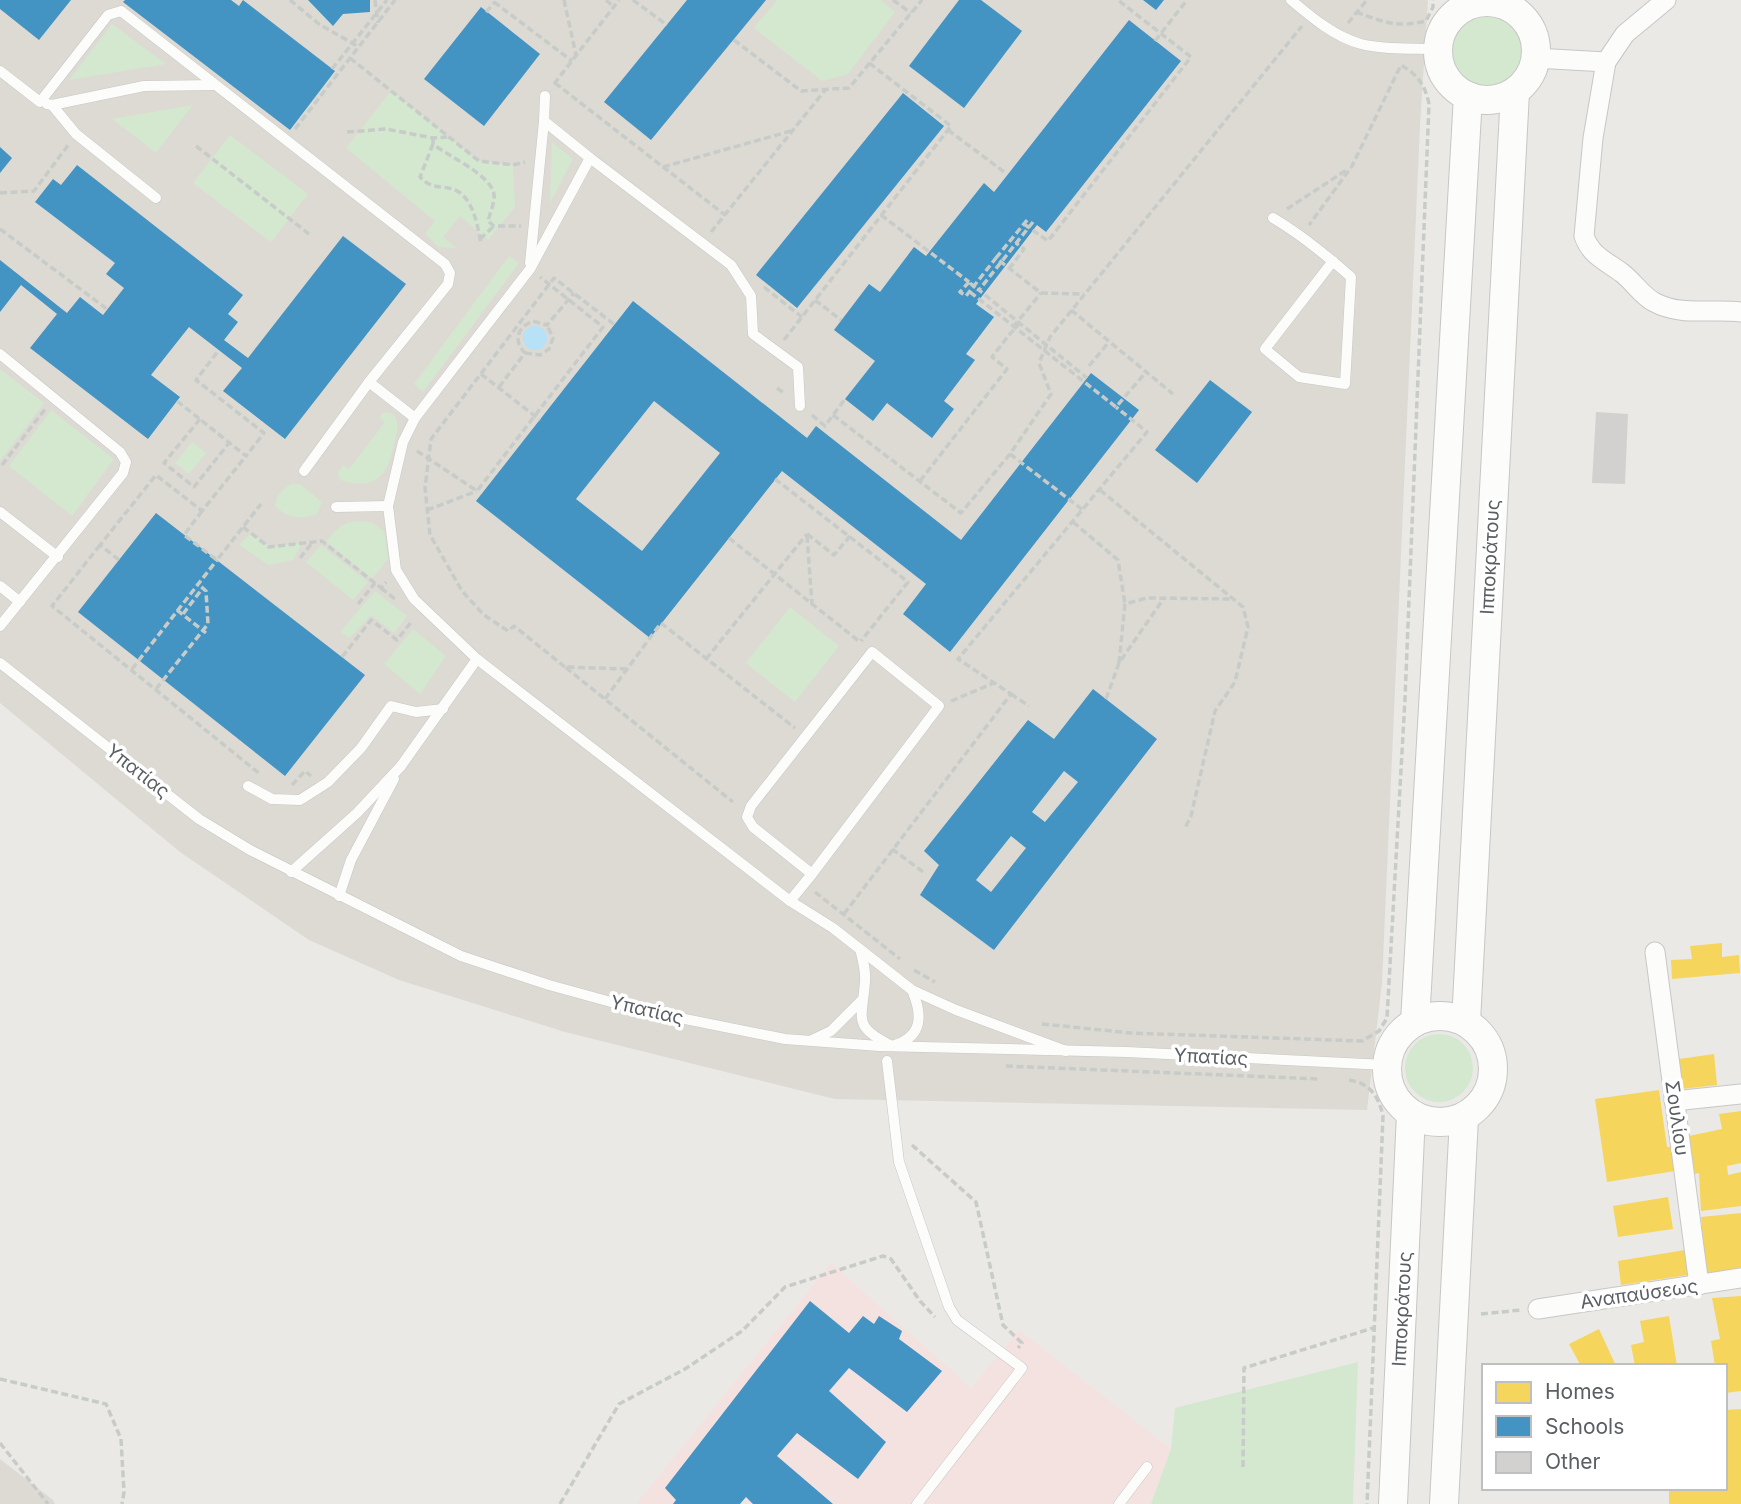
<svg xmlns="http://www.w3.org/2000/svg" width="1741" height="1504" font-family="Inter,sans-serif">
<rect width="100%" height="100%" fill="#ebe9e5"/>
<g fill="#dddad4">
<polygon points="0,0 1428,0 1420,125 1382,983 1367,1110 835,1099 565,1032 399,980 309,940 180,852 0,703"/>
<polygon points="0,1459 53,1500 55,1504 0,1504"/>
</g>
<polygon fill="#f4e2e0" points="831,1263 971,1388 1019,1330 1171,1449 1151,1504 636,1504"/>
<g fill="#d3e8cf">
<polygon points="777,0 880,0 895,12 848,74 822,81 754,28"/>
<circle cx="1487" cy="53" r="36"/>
<polygon points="112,24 166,64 69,80"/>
<polygon points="391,91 479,161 513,165 515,207 488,240 460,216 443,237 456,248 439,247 425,234 435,221 346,148"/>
<polygon points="193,105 156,153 112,119"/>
<polygon points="230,135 308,194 271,242 193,183"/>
<polygon points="552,142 573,159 550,203"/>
<polygon points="509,256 519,263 423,392 414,384"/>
<polygon points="0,369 44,403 1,460 0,459"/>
<polygon points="51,410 114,459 72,516 9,466"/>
<path d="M385 412C390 413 392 412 395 417 400 424 396 436 394 444 387 478 375 490 340 480L338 472 343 465 349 469 385 422 379 417Z"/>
<polygon points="192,442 206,453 189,474 175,463"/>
<path d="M291 484H300L322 502 317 514C301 520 287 518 275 506 276 495 281 490 291 484Z"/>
<path d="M359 521 371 522 384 531 388 559 372 579 326 542C336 529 342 522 359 521Z"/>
<polygon points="251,533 269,547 302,543 293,560 269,565 239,545"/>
<polygon points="321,545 368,582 353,600 306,562"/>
<polygon points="375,591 407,616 394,633 371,615 350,638 340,632"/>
<polygon points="790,607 839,646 795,702 746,663"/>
<polygon points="413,629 446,656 420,694 384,664"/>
<circle cx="1439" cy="1068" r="34"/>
<polygon points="1358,1362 1353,1504 1151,1504 1171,1449 1175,1408"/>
</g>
<circle fill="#b6e1f7" cx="535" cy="338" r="12"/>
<g fill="#f6d55c">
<polygon points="1722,943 1722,957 1739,955 1740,973 1672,979 1671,960 1692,959 1690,946"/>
<polygon points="1714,1054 1717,1085 1682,1089 1679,1059"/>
<polygon points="1659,1090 1667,1147 1672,1147 1675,1171 1607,1182 1595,1099"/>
<polygon points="1741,1111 1741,1163 1727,1166 1728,1175 1741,1172 1741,1206 1701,1211 1699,1173 1691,1175 1688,1156 1692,1155 1689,1136 1722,1129 1719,1114"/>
<polygon points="1668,1197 1673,1229 1618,1237 1613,1206"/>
<polygon points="1741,1213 1741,1270 1706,1275 1701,1217"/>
<polygon points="1685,1250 1688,1275 1621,1285 1618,1261"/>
<polygon points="1741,1296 1741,1391 1725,1393 1725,1366 1715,1366 1711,1341 1720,1339 1712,1298"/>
<polygon points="1669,1316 1677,1366 1635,1366 1631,1345 1644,1342 1640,1321"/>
<polygon points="1599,1329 1616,1366 1581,1366 1569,1344"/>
<polygon points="1741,1409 1741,1504 1669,1504 1669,1488 1725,1488 1725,1410"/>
</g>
<g fill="#4393c3" fill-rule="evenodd">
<polygon points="0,0 71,0 39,40 0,9"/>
<polygon points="125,0 231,0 239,6 243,0 335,71 290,130 123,2"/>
<polygon points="308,0 370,0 370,12 343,14 333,26"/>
<polygon points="687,0 766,0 651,140 604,102"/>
<polygon points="959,0 981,0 1022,31 964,108 909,66"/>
<polygon points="1143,0 1164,0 1156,10"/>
<polygon points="481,7 540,54 484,126 424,79"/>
<polygon points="1129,20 1181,61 1046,232 1037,225 976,304 994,317 966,354 975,360 944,401 954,409 932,438 887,403 873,421 845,399 875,361 834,330 869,284 880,292 914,247 926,256 984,183 994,192"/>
<polygon points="903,93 944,126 797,308 756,275"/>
<polygon points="0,147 12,158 0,173"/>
<polygon points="77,165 243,295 228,314 238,322 224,340 248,358 343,236 406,284 285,439 223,391 242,368 189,327 151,375 180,397 148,439 30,348 57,314 21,285 0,312 0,260 67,313 80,297 103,315 124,288 106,274 115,263 35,202 53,179 61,185"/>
<path d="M633 301 807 438 816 426 961 540 1091 373 1139 410 950 652 903 614 926 584 782 471 650 638 476 501ZM654 401 720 453 642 551 576 499Z"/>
<polygon points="1210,380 1252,412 1197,483 1155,450"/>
<polygon points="156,513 365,675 285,776 78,612"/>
<path d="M1093 689 1157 739 994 950 920 895 939 865 924 851 1028 720 1054 739ZM1064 771 1078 782 1045 822 1032 812ZM1011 836 1026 848 991 892 976 880Z"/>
<polygon points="810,1301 849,1333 863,1316 874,1324 879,1316 902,1331 899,1339 942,1371 907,1412 849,1368 829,1391 886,1442 858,1479 797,1433 777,1456 833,1504 753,1504 746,1497 740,1504 673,1504 676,1500 665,1488"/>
</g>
<polygon fill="#d3d1cf" points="1596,412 1628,414 1625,484 1592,483"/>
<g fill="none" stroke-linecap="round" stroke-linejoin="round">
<g stroke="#c7c7c7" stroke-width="11">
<g id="lane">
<path d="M1291 0C1311 17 1335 37 1361 44 1385 50 1413 48 1438 49"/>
<polyline points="0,71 40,102 108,15 121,11 445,264 450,273 448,284 369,382 415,418 403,442 388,506 396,570 414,599 477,659 790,901 833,928 912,990 956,1010 1066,1051"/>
<polyline points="47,104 52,105 76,134 156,198"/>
<polyline points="52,105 144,86 215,85"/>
<polyline points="590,158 731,265 751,296 753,334 798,367 800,406"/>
<path d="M1273 218C1302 235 1326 255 1351 277L1345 384 1299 377 1265 349 1333 261"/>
<polyline points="530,263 544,121"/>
<polyline points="0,354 120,452 126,462 123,473 0,626"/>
<polyline points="415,418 530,269 590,158 544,121 545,96"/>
<polyline points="304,471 369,382"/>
<polyline points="336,507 388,506"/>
<polyline points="0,512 58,557"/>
<polyline points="0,586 20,602"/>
<polyline points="0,663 199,819 250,850 461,956 549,985 640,1010 785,1039 879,1046 1127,1052 1386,1065"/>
<polyline points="248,786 272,799 300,800 328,782 361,748 391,706 416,712 443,709"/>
<polyline points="291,872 357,813 401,766 477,659"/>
<polyline points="339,896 351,860 394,779"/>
<polyline points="790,901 812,874 939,706 872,652 751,806 747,817 753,827 812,874"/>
<path d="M860 949C863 960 866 971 865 982 862 1020 852 1026 892 1046 923 1037 923 1016 912 990"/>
<polyline points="812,1040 831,1031 861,1001"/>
<polyline points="887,1061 899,1162 949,1307 957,1320 1022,1368 917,1504"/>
<polyline points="1119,1504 1147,1467"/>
</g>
</g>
<g stroke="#c7c7c7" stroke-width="21">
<g id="street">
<polyline points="1535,58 1606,62 1625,34 1666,0"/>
<path d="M1606 62 1593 138 1584 236C1591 256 1606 261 1622 273 1634 282 1641 295 1654 302 1681 317 1712 308 1741 312"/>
<polyline points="1655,952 1699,1285"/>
<polyline points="1674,1101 1741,1094"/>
<polyline points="1538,1309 1741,1278"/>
</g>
</g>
<g stroke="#c6c6c5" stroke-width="30">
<g id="secondary">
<circle cx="1487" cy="51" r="49"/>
<circle cx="1440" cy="1069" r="53"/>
<polyline points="1415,1022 1468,96"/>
<polyline points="1466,1022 1515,92"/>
<polyline points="1393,1504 1411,1114"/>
<polyline points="1444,1504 1464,1118"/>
</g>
</g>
<g stroke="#c7ccc9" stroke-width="3.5" stroke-dasharray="7 3.5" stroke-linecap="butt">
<polyline points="290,0 319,24 359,47"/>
<polyline points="375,0 378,23"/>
<polyline points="564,0 576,55"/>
<polyline points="606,0 614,7"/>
<polyline points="633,0 667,25"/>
<polyline points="893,0 911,13"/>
<polyline points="494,2 572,61"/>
<polyline points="486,12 495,2"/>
<path d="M1356 12C1384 22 1396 28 1426 21L1433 7V0"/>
<polyline points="1348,23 1367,0"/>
<polyline points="734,40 801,91 849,88 922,0"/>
<polyline points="1155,41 1187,0"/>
<polyline points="350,58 479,161 513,165 525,162"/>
<polyline points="555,83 725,215"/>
<polyline points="554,84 619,0"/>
<polyline points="295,129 395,0"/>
<polyline points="948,130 1007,174"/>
<polyline points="347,132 386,129 433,138 447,137"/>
<path d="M433 138V144C449 157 490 174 494 194 495 202 490 213 488 221L494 226H521"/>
<path d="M433 144 420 177C434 191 439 184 455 190 473 197 478 227 481 244"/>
<polyline points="196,146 309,234"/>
<polyline points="663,167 791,131"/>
<polyline points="0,193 34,191 69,144"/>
<polyline points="1287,209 1348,169"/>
<polyline points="881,215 969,282"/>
<polyline points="1024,224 1048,241 1191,57 1118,0"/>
<polyline points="0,229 107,309"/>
<polyline points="711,232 826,89"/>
<polyline points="480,239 494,226"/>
<polyline points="996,258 1028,219"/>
<polyline points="1009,269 1024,249 1016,243"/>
<polyline points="969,282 960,292 966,296 996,258 1041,293 1084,294"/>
<polyline points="764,287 802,317"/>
<polyline points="977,289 979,290"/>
<polyline points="970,292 1116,407 1146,372"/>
<polyline points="815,300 841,320"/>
<polyline points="1071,310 1173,394"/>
<polyline points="1019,324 1020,323"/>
<polyline points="1013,327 1041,293"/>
<polyline points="784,340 951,126 869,63"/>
<polyline points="525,353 540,355 549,349 553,338 547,325"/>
<polyline points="1089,366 1109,342"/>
<polyline points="481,374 540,420"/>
<path d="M499 387 525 353C513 341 517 327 533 321L547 325 574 293"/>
<polyline points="777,388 784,393"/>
<polyline points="177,401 246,456 264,433 196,380 219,350"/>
<polyline points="812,415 825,426 845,399"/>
<polyline points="833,415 961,513 1010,454 1051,394 1039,363 1050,337 1302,26"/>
<polyline points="200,419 164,463 194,487 229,443"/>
<polyline points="417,451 477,491 603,327 540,277"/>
<polyline points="1010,454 1083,510"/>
<polyline points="2,465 46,408"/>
<polyline points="775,479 908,582 861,641"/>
<polyline points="920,481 1007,369 992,357 1009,335"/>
<polyline points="1100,490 1243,607 1248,627 1235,682 1215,711 1191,816 1185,828"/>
<polyline points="427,510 477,491"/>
<polyline points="202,511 184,535 217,560 261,504"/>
<polyline points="1073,522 1118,560 1125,604"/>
<polyline points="243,527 269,547 322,541 381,588 386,582"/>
<polyline points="807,534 834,555 850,536"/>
<polyline points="807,536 812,604"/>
<polyline points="729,538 860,642"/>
<polyline points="100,545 52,606 260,774"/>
<polyline points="300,558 313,542"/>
<polyline points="119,560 100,545 156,475 202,511 246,456"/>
<polyline points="381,588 395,599"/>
<polyline points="358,604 375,583"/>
<polyline points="177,610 206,633"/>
<polyline points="183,614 202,589"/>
<polyline points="342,657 371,620 397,640 412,621"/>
<polyline points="706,659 807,534"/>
<polyline points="1119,663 1125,604 1147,598 1232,599"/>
<polyline points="565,667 514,626 508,631 484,615 462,591 430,535 425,488 431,439 554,278 615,325"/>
<polyline points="132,669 217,560"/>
<polyline points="627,669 565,667 733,802"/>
<polyline points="156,689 208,624 206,591 198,584"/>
<polyline points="1011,694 1029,706"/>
<polyline points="605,699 661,623 795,728"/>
<polyline points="1106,699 1119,663 1164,598"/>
<polyline points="951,701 994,683"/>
<polyline points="292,785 305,771 311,776"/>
<polyline points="892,849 926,874"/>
<polyline points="815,892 900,959"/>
<polyline points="844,914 1011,694 958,659 1147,432 1116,407"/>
<polyline points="914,970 935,982"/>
<path d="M1042 1024 1131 1033 1362 1041 1379 1031 1387 1018 1405 699 1429 104C1425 85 1418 75 1401 65L1352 166 1309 225"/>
<polyline points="1006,1066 1320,1079"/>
<path d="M1349 1080C1370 1083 1379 1097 1383 1116L1367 1504"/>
<polyline points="912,1145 976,1202 1003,1325 1022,1343 1018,1348"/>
<polyline points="1481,1314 1521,1310"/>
<polyline points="0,1379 106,1404 121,1439 124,1492 122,1504"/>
<polyline points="0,1443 48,1504"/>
<polyline points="1243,1467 1244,1368 1373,1328"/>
<polyline points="560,1504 619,1404 685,1369 742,1331 785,1287 883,1256 891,1259 920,1301 935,1317"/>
</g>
<use href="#lane" stroke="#fcfcfb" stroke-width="10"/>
<use href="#street" stroke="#fcfcfb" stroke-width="19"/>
<use href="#secondary" stroke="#fcfcfb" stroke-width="28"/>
<g stroke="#c7ccc9" stroke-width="3.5" stroke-dasharray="7 3.5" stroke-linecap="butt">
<polyline points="332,69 387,0"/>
<polyline points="1033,222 979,290 1087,378"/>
<polyline points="970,283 977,289"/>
<polyline points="1009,335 1019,324"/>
</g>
</g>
<g text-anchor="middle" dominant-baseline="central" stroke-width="7" stroke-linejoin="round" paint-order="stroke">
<g font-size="19" fill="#5a5f63" stroke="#fff">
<text transform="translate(1490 557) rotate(-87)">Ιπποκράτους</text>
<text transform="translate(138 771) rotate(38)">Υπατίας</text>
<text transform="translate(647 1010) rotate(13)">Υπατίας</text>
<text transform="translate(1211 1057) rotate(3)">Υπατίας</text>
<text transform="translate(1677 1118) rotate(82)">Σουλίου</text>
<text transform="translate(1639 1294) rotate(-8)">Αναπαύσεως</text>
<text transform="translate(1402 1309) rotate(-87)">Ιπποκράτους</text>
</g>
</g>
<rect x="1482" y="1364" width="245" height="126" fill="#ffffff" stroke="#bdbfc1" stroke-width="2"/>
<rect x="1496" y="1382" width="35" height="21" fill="#f6d55c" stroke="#bdbfc1" stroke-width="2"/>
<text x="1545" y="1399" font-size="21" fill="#5a5f63">Homes</text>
<rect x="1496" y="1416" width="35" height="21" fill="#4393c3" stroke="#bdbfc1" stroke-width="2"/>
<text x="1545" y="1434" font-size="21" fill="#5a5f63">Schools</text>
<rect x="1496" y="1452" width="35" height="21" fill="#d3d1cf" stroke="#bdbfc1" stroke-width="2"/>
<text x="1545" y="1469" font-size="21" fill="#5a5f63">Other</text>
</svg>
